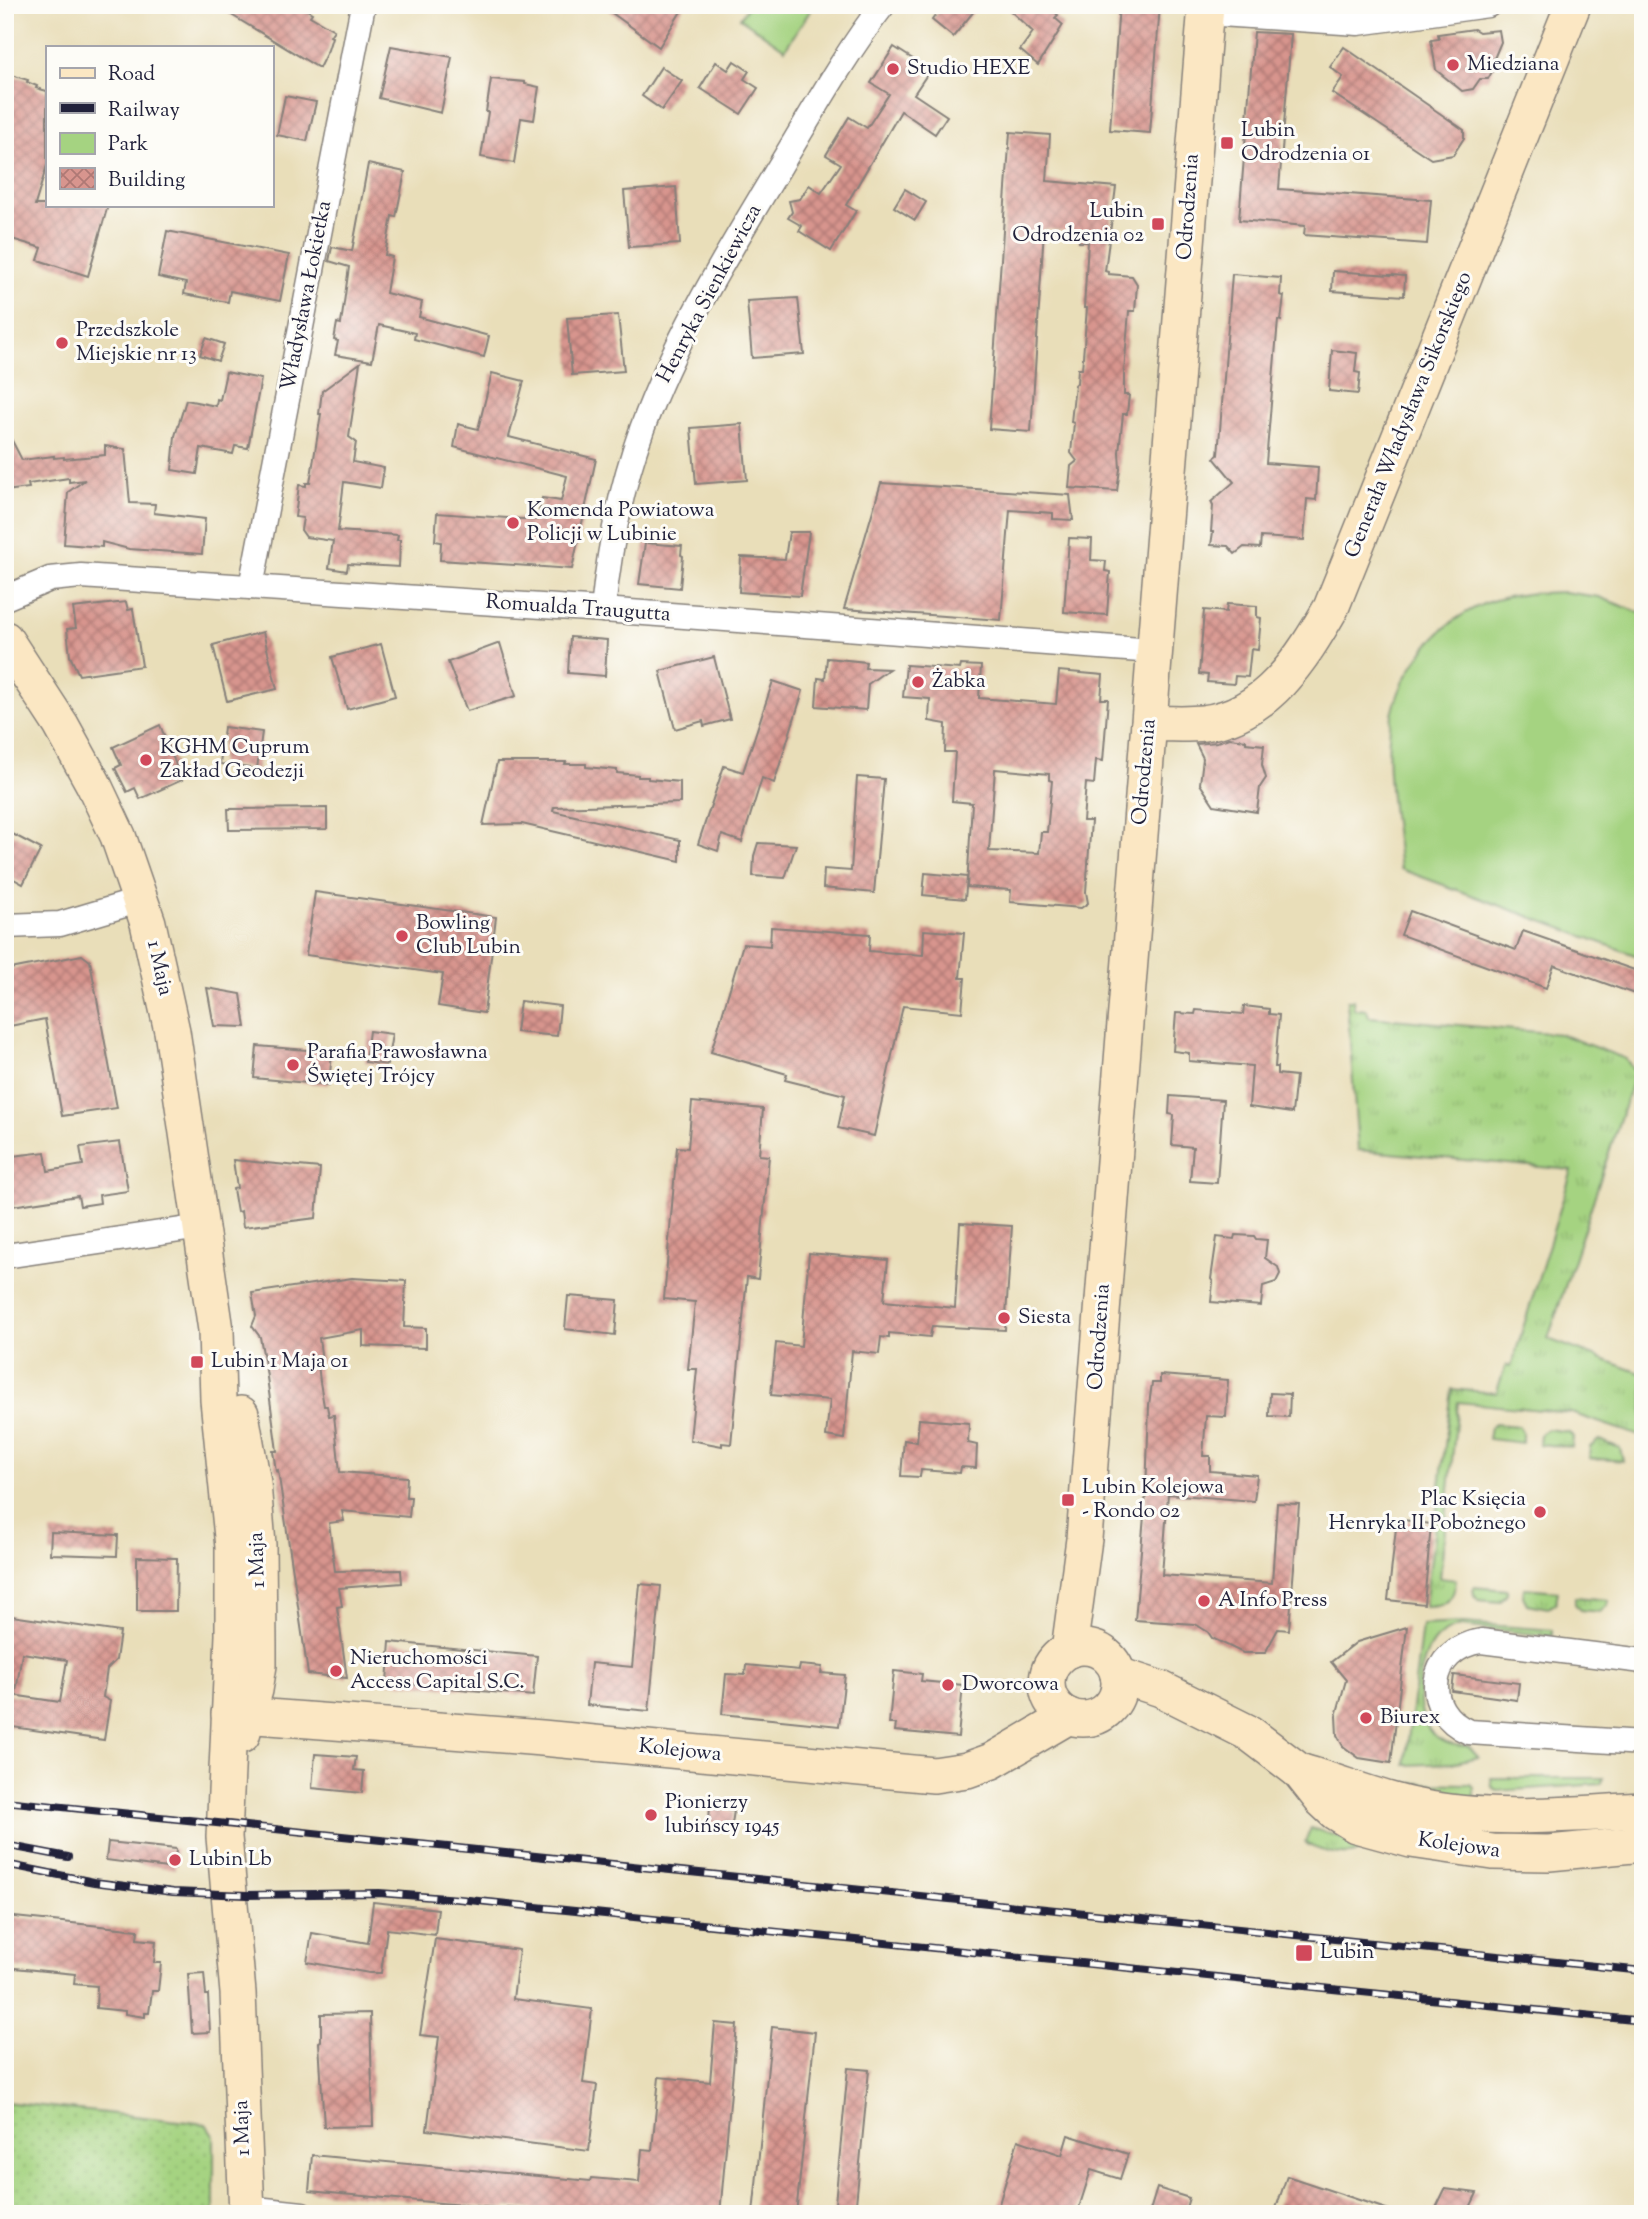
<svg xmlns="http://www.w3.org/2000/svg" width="1648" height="2219" font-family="'Sorts Mill Goudy',serif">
<defs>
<pattern id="grass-tufts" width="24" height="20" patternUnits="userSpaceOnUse" patternTransform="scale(1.75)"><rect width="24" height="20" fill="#a5d381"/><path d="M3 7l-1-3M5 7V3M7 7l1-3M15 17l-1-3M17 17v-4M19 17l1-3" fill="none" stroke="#8eb570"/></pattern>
<pattern id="garden-dots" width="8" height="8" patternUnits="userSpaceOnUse" patternTransform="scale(1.75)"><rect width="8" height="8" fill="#a5d381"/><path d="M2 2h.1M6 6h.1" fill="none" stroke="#8eb570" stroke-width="1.8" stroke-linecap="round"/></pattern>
<pattern id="building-cross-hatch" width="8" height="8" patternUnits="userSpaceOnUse" patternTransform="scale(1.75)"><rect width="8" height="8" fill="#d8958e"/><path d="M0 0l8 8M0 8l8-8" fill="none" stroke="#af7975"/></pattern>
</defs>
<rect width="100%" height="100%" fill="#fdfcf7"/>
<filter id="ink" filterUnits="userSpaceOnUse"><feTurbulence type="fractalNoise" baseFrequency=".0143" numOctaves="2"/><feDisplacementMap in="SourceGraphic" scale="14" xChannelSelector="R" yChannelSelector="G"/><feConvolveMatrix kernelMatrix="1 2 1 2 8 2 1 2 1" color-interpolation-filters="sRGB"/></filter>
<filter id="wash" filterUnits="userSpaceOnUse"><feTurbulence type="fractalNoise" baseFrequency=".00686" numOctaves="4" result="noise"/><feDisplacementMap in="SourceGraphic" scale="28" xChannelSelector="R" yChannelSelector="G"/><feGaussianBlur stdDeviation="1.57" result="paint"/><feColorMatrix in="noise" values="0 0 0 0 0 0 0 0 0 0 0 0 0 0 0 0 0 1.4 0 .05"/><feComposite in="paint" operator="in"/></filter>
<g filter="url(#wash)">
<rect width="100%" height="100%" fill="#e9deb9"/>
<g fill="url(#grass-tufts)" stroke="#647a5e" stroke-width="2">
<path d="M1347 1000H1353L1354 1009 1367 1010 1369 1017 1560 1034 1626 1059 1635 1073 1548 1339 1643 1374V1437L1571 1413 1458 1402 1440 1578 1456 1580C1454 1601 1445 1607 1425 1607L1452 1389 1496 1393 1506 1365 1511 1367 1572 1170 1358 1150Z"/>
<polygon points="1495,1424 1518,1426 1522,1432 1522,1443 1488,1439 1490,1428"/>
<polygon points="1547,1429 1569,1432 1573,1437 1572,1447 1539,1444 1540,1435"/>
<polygon points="1599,1440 1620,1448 1623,1461 1589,1458 1590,1447"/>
<polygon points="1473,1587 1507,1590 1507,1594 1500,1602 1479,1600 1474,1595"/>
<polygon points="1524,1588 1558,1591 1556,1603 1548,1608 1527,1604 1523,1596"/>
<polygon points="1575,1597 1608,1600 1608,1604 1600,1612 1580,1610 1575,1604"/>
<path d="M1463 1623 1552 1630V1636L1461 1626C1453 1628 1444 1632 1437 1638 1416 1659 1411 1719 1437 1738 1446 1745 1457 1746 1468 1746L1478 1757 1452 1763 1405 1765 1422 1625Z"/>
<polygon points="1491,1778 1604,1778 1601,1784 1497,1791 1492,1787"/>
<polygon points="1404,1783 1470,1784 1474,1787 1474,1803 1401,1787"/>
<path d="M1311 1828 1362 1844C1360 1849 1360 1851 1355 1853 1344 1857 1313 1850 1305 1842Z"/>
</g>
<g fill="#a5d381" stroke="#647a5e" stroke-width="2">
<polygon points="749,5 814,5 785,49 740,18"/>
<path d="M1564 592 1599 597 1643 614V958L1400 869C1395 825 1386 780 1389 736 1393 677 1438 617 1495 600 1518 593 1541 593 1564 592Z"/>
</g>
<polygon fill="url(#garden-dots)" stroke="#647a5e" stroke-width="2" points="5,2102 206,2124 214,2136 214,2214 5,2214"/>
<g id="blocks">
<g fill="url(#building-cross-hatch)" fill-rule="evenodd">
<polygon points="215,5 299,5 312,13 310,16 334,30 330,36 332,37 328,50 319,68"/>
<polygon points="601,5 685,5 659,47"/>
<polygon points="943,5 979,5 953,37 932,20"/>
<polygon points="1004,5 1047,5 1058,15 1055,18 1063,25 1038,65 1020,50 1033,32"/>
<polygon points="1119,5 1160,5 1150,133 1110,130"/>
<polygon points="1474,29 1479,32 1499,30 1501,42 1493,61 1494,68 1488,79 1480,79 1473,89 1462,91 1436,70 1431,40 1439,39 1438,34"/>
<polygon points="1254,32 1291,34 1279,189 1431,200 1427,244 1304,235 1305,226 1239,220"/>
<polygon points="391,46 452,57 441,113 379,98"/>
<polygon points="894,47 930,70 914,94 947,116 935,134 901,111 846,205 856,211 831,251 799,231 802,226 788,218 792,212 789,201 800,199 809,185 821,193 841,164 826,155 849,117 867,128 889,94 871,83"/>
<polygon points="1344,47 1464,130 1464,138 1453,155 1431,159 1332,93 1343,77 1330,67"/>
<polygon points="734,61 749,71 744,79 758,88 741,114 700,88 716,62 728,70"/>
<polygon points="661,67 682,81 662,110 642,96"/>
<polygon points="5,73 28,80 27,82 37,86 36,88 47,91 47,165 35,205 108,205 88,276 38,260 42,248 5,237"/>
<polygon points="491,79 525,82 525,84 539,87 534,120 521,118 514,163 481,157 488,112 486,112"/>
<polygon points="285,96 316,102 307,141 277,135"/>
<polygon points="1010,132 1050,135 1047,181 1116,187 1105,271 1108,272 1108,274 1132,276 1137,284 1135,311 1129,311 1124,372 1124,395 1129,395 1127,414 1123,414 1119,452 1120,469 1117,491 1069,488 1071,466 1077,461 1071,453 1074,423 1071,422 1075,385 1077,383 1078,369 1082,369 1087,308 1084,308 1088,242 1079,242 1080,233 1044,229 1031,432 989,429"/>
<polygon points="368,164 405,172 396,217 392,216 385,255 392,257 386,293 422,302 419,317 489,336 484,357 414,339 415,333 379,325 372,361 335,355 338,341 334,340 337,323 341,324 349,267 329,261 332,247 352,251"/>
<polygon points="676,187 680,244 629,247 624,191"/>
<polygon points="905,189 926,202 915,220 894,207"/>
<polygon points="167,231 289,255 280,301 230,291 228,302 184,294 186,283 158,277"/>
<polygon points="1333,271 1405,276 1404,296 1332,291"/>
<polygon points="1232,274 1281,278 1280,295 1284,296 1281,321 1278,320 1266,463 1318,467 1316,500 1307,499 1304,540 1261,537 1260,548 1244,547 1235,554 1228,546 1211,545 1213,532 1211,532 1213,506 1211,502 1234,482 1214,458 1218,455 1220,430"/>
<polygon points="798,298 804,354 752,358 747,301"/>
<polygon points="618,315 624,371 572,375 567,318"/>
<polygon points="206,338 224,344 218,361 200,355"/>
<polygon points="1332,350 1357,353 1355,372 1360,373 1358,394 1329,391"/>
<polygon points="360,363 349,437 356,442 353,462 384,468 381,488 344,482 338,531 398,535 397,540 400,540 399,567 348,564 347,571 329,568 333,541 306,537 301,530 303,518 295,517 299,485 306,486 306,483 310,483 321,414 319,414 322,391"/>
<polygon points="226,372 261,379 248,448 235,446 233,454 201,448 197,474 172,470 175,436 186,400 216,406 217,399 220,400"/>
<polygon points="492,373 524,381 509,437 596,459 572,569 440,560 441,542 435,541 437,513 537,520 542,498 561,501 567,476 454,447 458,424 478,429"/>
<polygon points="742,424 747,480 696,484 691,428"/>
<polygon points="5,427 22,460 54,456 54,458 64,457 64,459 105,455 105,446 125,449 130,503 155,504 154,513 205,519 202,554 129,549 102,542 102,547 64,544 68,492 85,480 69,482 69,478 28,484 29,488 5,491"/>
<polygon points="881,483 1070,495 1073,520 1053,519 1053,513 1010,510 1001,620 844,609"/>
<polygon points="789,532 809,532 800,596 739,592 741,557 785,559"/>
<polygon points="1069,538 1092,539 1091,560 1106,561 1105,571 1110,572 1107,615 1064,612"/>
<polygon points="645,543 682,546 681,555 683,556 680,588 639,584"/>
<polygon points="126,602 128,610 133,609 142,666 79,675 70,656 67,629 76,628 73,608"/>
<polygon points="1227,604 1257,606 1257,617 1261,618 1258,650 1251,649 1248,677 1235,676 1234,684 1207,682 1208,675 1199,674 1204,610 1226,612"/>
<polygon points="263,632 277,689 227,701 213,645"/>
<polygon points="570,637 607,640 605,676 568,673"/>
<polygon points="500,643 516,696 467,711 448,662"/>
<polygon points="381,644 395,696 347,709 332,657"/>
<polygon points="714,657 730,719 704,726 703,721 675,729 660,671"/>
<polygon points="827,658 866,662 865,668 889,669 868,684 866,710 816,706 818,678 825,679"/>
<path d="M906 665 960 669 961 665 981 666 979 698 1056 704 1059 671 1103 675 1101 699H1108L1103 761 1096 760 1094 784 1086 783 1083 821H1091L1086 892 1088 903 1081 908 1010 902 1011 890 967 887 972 803 952 801 955 752H945L946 724 929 721 930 699 903 697ZM995 769 1049 774V780L1052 781 1047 832H1041L1039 853 989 851Z"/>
<polygon points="773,681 803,691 774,783 762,778 742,842 722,835 718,851 698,844 724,766 743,772"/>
<polygon points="160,725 182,780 140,799 135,788 127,792 115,768 121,765 113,747"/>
<polygon points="224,727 262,732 257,769 220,764"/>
<polygon points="1229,738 1246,740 1246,743 1264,745 1262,765 1266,778 1260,787 1257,812 1214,805 1200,784 1203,758 1196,744 1217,742"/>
<polygon points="497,762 566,762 565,764 586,764 586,767 617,770 617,773 638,775 638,777 648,777 648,779 680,782 680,803 554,807 553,811 680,840 680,861 522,824 483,825"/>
<polygon points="857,777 884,779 874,893 823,888 824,869 851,871"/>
<polygon points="327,808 327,829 229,830 228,809"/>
<polygon points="5,830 41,849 23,884 5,874"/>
<polygon points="758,843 796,845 785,878 753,876 754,856"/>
<polygon points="925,873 967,877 965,899 923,895"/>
<polygon points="315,892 496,917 484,1013 438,1006 443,974 306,955"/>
<polygon points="1410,911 1516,950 1523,931 1643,973 1643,997 1554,965 1546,988 1401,935"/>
<polygon points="771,927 870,934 869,951 923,955 924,930 964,933 960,978 965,978 962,1012 903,1006 874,1136 838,1128 845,1095 785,1080 787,1074 711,1052 743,944 770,946"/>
<polygon points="82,955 90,961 117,1108 62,1116 45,1019 5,1027 5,970"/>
<polygon points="207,988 241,994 246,1027 214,1026"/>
<polygon points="520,1001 560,1006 557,1036 516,1032"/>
<polygon points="1244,1006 1269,1009 1269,1014 1279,1015 1275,1067 1277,1067 1277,1074 1296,1076 1292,1113 1249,1107 1252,1066 1189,1061 1189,1053 1173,1051 1176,1013 1195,1014 1196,1010 1243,1014"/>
<polygon points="369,1031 392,1034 387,1065 365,1062"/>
<polygon points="257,1046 332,1052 329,1085 254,1078"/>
<polygon points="1170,1096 1223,1100 1217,1183 1190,1181 1193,1147 1172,1145 1174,1115 1169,1114"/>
<polygon points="692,1102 763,1109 759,1155 769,1156 758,1279 747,1277 731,1444 722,1443 722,1446 690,1440 697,1369 688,1369 695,1302 664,1299 677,1147 688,1148"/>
<polygon points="120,1142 128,1191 99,1195 100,1203 80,1206 78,1196 5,1207 5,1157 45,1152 48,1171 83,1165 80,1147"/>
<polygon points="233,1160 320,1168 316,1218 243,1227 241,1211 237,1212 233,1189 237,1188"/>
<polygon points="960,1223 1012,1226 1005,1330 932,1326 930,1337 889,1333 889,1338 881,1337 879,1354 852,1351 844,1439 826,1436 830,1400 771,1395 776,1343 801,1346 809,1253 888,1260 884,1301 955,1308"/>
<polygon points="1235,1235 1254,1236 1256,1239 1267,1240 1265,1258 1278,1267 1280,1274 1276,1282 1263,1286 1261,1306 1211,1302 1213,1282 1211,1279 1217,1237 1234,1239"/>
<polygon points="352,1278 406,1281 404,1327 426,1328 426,1348 363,1346 363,1330 319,1338 322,1362 318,1363 320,1382 324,1406 327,1406 329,1416 334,1415 340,1472 407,1477 406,1497 411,1497 409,1517 342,1511 344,1521 329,1523 335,1571 401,1570 402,1583 339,1588 342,1606 337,1607 347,1678 308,1674 278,1470 276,1471 273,1451 277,1451 266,1370 260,1337 252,1326 256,1316 252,1293"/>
<polygon points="568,1296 618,1300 615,1335 565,1329"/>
<polygon points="1160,1375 1228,1380 1226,1417 1206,1416 1203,1456 1210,1456 1210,1471 1257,1475 1254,1501 1168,1494 1162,1575 1272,1583 1277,1503 1299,1504 1289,1630 1278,1629 1265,1653 1243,1653 1212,1638 1208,1632 1195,1624 1135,1620 1146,1493 1149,1405 1152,1383 1160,1383"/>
<polygon points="1270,1393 1290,1394 1289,1417 1269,1416"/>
<polygon points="919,1419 969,1423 968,1443 977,1445 976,1468 961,1467 960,1473 921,1470 920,1477 901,1476 904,1440 917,1442"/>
<polygon points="1397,1519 1431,1524 1424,1604 1388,1600"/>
<polygon points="51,1532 118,1535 117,1556 50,1554"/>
<polygon points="137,1557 177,1558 176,1611 137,1611"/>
<polygon points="640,1584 661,1586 649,1711 587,1705 591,1663 632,1667"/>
<polygon points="5,1615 120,1632 116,1660 107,1669 103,1697 110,1701 104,1740 5,1726 5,1694 60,1702 67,1660 22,1653 16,1692 5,1692"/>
<polygon points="1407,1627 1391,1763 1359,1758 1343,1746 1337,1735 1336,1716 1346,1680 1331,1662 1357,1642"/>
<polygon points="390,1642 537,1656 533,1696 387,1682"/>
<polygon points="746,1665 799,1670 800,1665 822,1667 821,1673 845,1675 839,1726 722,1714 726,1674 745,1675"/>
<polygon points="894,1671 922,1674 921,1681 963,1685 958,1737 895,1731 896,1724 889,1724"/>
<polygon points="1454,1675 1519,1683 1517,1700 1452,1691"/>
<polygon points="315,1754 356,1757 354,1770 364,1771 362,1793 312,1788"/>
<polygon points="710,1808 734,1811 731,1830 708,1828"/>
<polygon points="108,1842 176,1849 175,1869 106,1860"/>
<polygon points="373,1902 438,1909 435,1935 387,1929 381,1973 369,1973 307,1962 312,1933 368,1943"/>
<polygon points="5,1916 138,1930 137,1939 156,1941 154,1963 161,1963 158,1991 152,1991 149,2013 145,2013 145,2017 125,2014 125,2011 96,2008 97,1986 74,1984 75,1974 5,1967"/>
<polygon points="435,1939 519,1950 513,1999 592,2009 583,2083 597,2085 589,2151 427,2130 439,2037 420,2035"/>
<polygon points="204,1973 206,1995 208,1995 210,2032 192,2033 188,1974"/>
<polygon points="370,2013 373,2126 324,2127 319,2042 321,2041 321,2014"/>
<polygon points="715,2023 737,2025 720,2214 580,2214 507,2207 506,2209 309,2191 312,2155 590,2181 591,2178 639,2182 642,2149 652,2150 659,2077 710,2082"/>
<polygon points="772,2027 815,2032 796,2214 753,2214"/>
<polygon points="848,2068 869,2070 855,2214 834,2214"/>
<polygon points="1068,2135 1128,2154 1120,2179 1091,2170 1077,2214 996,2214 1018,2140 1062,2155"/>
<polygon points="1287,2176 1389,2210 1388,2214 1274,2214"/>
<polygon points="1157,2188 1189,2198 1184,2214 1149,2214"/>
<polygon points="1445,2189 1477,2193 1467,2214 1433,2214"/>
</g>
</g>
</g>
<g filter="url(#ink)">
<use href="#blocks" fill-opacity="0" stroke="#86807a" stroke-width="2"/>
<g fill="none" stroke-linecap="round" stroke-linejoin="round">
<g stroke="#86807a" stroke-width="27">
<g id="street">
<polyline points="1205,13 1358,23 1488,5"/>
<polyline points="251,587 363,5"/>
<polyline points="5,598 50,579 81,576 603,610 1154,651"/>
<path d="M603 610C609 549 621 487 642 429 676 336 729 251 780 166 813 112 844 55 883 5"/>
<polyline points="5,926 60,924 141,900"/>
<polyline points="5,1256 201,1227"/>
<path d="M1643 1661 1481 1641C1427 1649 1420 1711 1469 1732L1643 1743"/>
<polyline points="247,2208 302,2214"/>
</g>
</g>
<g stroke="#86807a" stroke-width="38">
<g id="secondary">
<polyline points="5,639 61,725 93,783 118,836 148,923 172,1031 216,1330 218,1400 233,1547 233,1635 224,1837 238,1993 247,2214"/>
<path d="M1149 724C1166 723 1185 725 1203 723 1267 716 1302 658 1331 608L1573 5"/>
<polyline points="241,1414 253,1483 258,1545 259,1646 259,1665 255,1690 242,1735"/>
<circle cx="1083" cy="1683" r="36"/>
<polyline points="1069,1650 1084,1539 1206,5"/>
<polyline points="1118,1675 1161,1689 1249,1733 1299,1771 1321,1799 1335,1812 1356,1825 1411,1840 1493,1852 1549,1853 1643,1844"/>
<polyline points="229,1714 542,1738 934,1775 967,1770 992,1761 1069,1716"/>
<path d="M1299 1771C1339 1782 1377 1799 1418 1807 1491 1822 1568 1814 1643 1810"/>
</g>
</g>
<use href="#street" stroke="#fff" stroke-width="24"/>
<use href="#secondary" stroke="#fbe7c3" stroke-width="35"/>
<g stroke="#22223b" stroke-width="8">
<g id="rail">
<polyline points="5,1801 1643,1971"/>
<polyline points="5,1845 68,1857"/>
<polyline points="5,1864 94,1882 173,1892 247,1895 379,1893 459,1899 1643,2021"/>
</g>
</g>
<use href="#rail" stroke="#fdfcf7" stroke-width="5" stroke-dasharray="16" stroke-linecap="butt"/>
</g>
</g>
<g fill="#d1495b" stroke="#fdfcf7" stroke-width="2.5">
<circle cx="1453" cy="65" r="7"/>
<circle cx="893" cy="69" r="7"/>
<rect x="1220" y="136" width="14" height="14" rx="3.5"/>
<rect x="1151" y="217" width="14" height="14" rx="3.5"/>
<circle cx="62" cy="343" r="7"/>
<circle cx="513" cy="523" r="7"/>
<circle cx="918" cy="682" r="7"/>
<circle cx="146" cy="760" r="7"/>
<circle cx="402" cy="936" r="7"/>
<circle cx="293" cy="1065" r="7"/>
<circle cx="1004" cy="1318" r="7"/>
<rect x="190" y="1355" width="14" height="14" rx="3.5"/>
<rect x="1061" y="1493" width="14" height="14" rx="3.5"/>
<circle cx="1540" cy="1512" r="7"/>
<circle cx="1204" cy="1601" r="7"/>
<circle cx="336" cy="1671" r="7"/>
<circle cx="948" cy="1685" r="7"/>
<circle cx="1366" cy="1718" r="7"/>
<circle cx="651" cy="1815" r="7"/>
<circle cx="175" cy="1860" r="7"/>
<rect x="1295" y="1944" width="18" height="18" rx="3.5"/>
</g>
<g text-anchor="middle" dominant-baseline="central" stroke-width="6" stroke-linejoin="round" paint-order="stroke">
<g font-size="21" fill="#22223b" stroke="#fdfcf7" text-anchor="start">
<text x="1467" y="65">Miedziana</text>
<text x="907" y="69">Studio HEXE</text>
<text x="1241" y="131">Lubin<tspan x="1241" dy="24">Odrodzenia 01</tspan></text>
<text x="1144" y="212" text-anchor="end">Lubin<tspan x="1144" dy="24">Odrodzenia 02</tspan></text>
<text x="76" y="331">Przedszkole<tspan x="76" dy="24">Miejskie nr 13</tspan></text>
<text x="527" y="511">Komenda Powiatowa<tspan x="527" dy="24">Policji w Lubinie</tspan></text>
<text x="932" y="682">Żabka</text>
<text x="160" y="748">KGHM Cuprum<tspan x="160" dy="24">Zakład Geodezji</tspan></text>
<text x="416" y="924">Bowling<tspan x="416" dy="24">Club Lubin</tspan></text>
<text x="307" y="1053">Parafia Prawosławna<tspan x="307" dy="24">Świętej Trójcy</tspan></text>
<text x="1018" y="1318">Siesta</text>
<text x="211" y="1362">Lubin 1 Maja 01</text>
<text x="1082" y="1488">Lubin Kolejowa<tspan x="1082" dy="24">- Rondo 02</tspan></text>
<text x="1526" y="1500" text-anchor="end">Plac Księcia<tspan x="1526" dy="24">Henryka II Pobożnego</tspan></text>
<text x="1218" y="1601">A Info Press</text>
<text x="350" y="1659">Nieruchomości<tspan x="350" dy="24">Access Capital S.C.</tspan></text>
<text x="962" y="1685">Dworcowa</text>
<text x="1380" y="1718">Biurex</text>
<text x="665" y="1803">Pionierzy<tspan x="665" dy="24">lubińscy 1945</tspan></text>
<text x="189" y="1860">Lubin Lb</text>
<text x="1320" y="1953">Lubin</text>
</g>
<g font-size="21" fill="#22223b" stroke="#fdfcf7">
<text transform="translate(1189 207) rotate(-86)">Odrodzenia</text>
<text transform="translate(710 294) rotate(-62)">Henryka Sienkiewicza</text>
<text transform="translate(307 296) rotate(-79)">Władysława Łokietka</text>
<text transform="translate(1409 415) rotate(-68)">Generała Władysława Sikorskiego</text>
<text transform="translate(578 609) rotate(4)">Romualda Traugutta</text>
<text transform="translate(1145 772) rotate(-85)">Odrodzenia</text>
<text transform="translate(159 968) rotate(77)">1 Maja</text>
<text transform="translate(1100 1337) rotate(-86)">Odrodzenia</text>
<text transform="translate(258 1560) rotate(-92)">1 Maja</text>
<text transform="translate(680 1751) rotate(6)">Kolejowa</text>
<text transform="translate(1459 1846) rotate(8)">Kolejowa</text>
<text transform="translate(243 2128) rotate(-92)">1 Maja</text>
</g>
</g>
<rect width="1648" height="2219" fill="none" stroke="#fdfcf7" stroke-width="28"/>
<rect x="46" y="46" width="228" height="161" fill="#fdfcf7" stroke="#a5a5ac" stroke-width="2"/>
<rect x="60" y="68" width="35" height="10" fill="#fbe7c3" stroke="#a5a5ac" stroke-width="2"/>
<text x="108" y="80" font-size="21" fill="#22223b">Road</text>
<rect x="60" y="103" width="35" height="10" fill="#22223b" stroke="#a5a5ac" stroke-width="2"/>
<text x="108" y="116" font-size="21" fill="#22223b">Railway</text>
<rect x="60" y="133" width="35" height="21" fill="#a5d381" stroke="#a5a5ac" stroke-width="2"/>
<text x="108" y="150" font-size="21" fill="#22223b">Park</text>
<rect x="60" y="168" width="35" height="21" fill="url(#building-cross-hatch)" stroke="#a5a5ac" stroke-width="2"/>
<text x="108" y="186" font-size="21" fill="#22223b">Building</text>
</svg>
